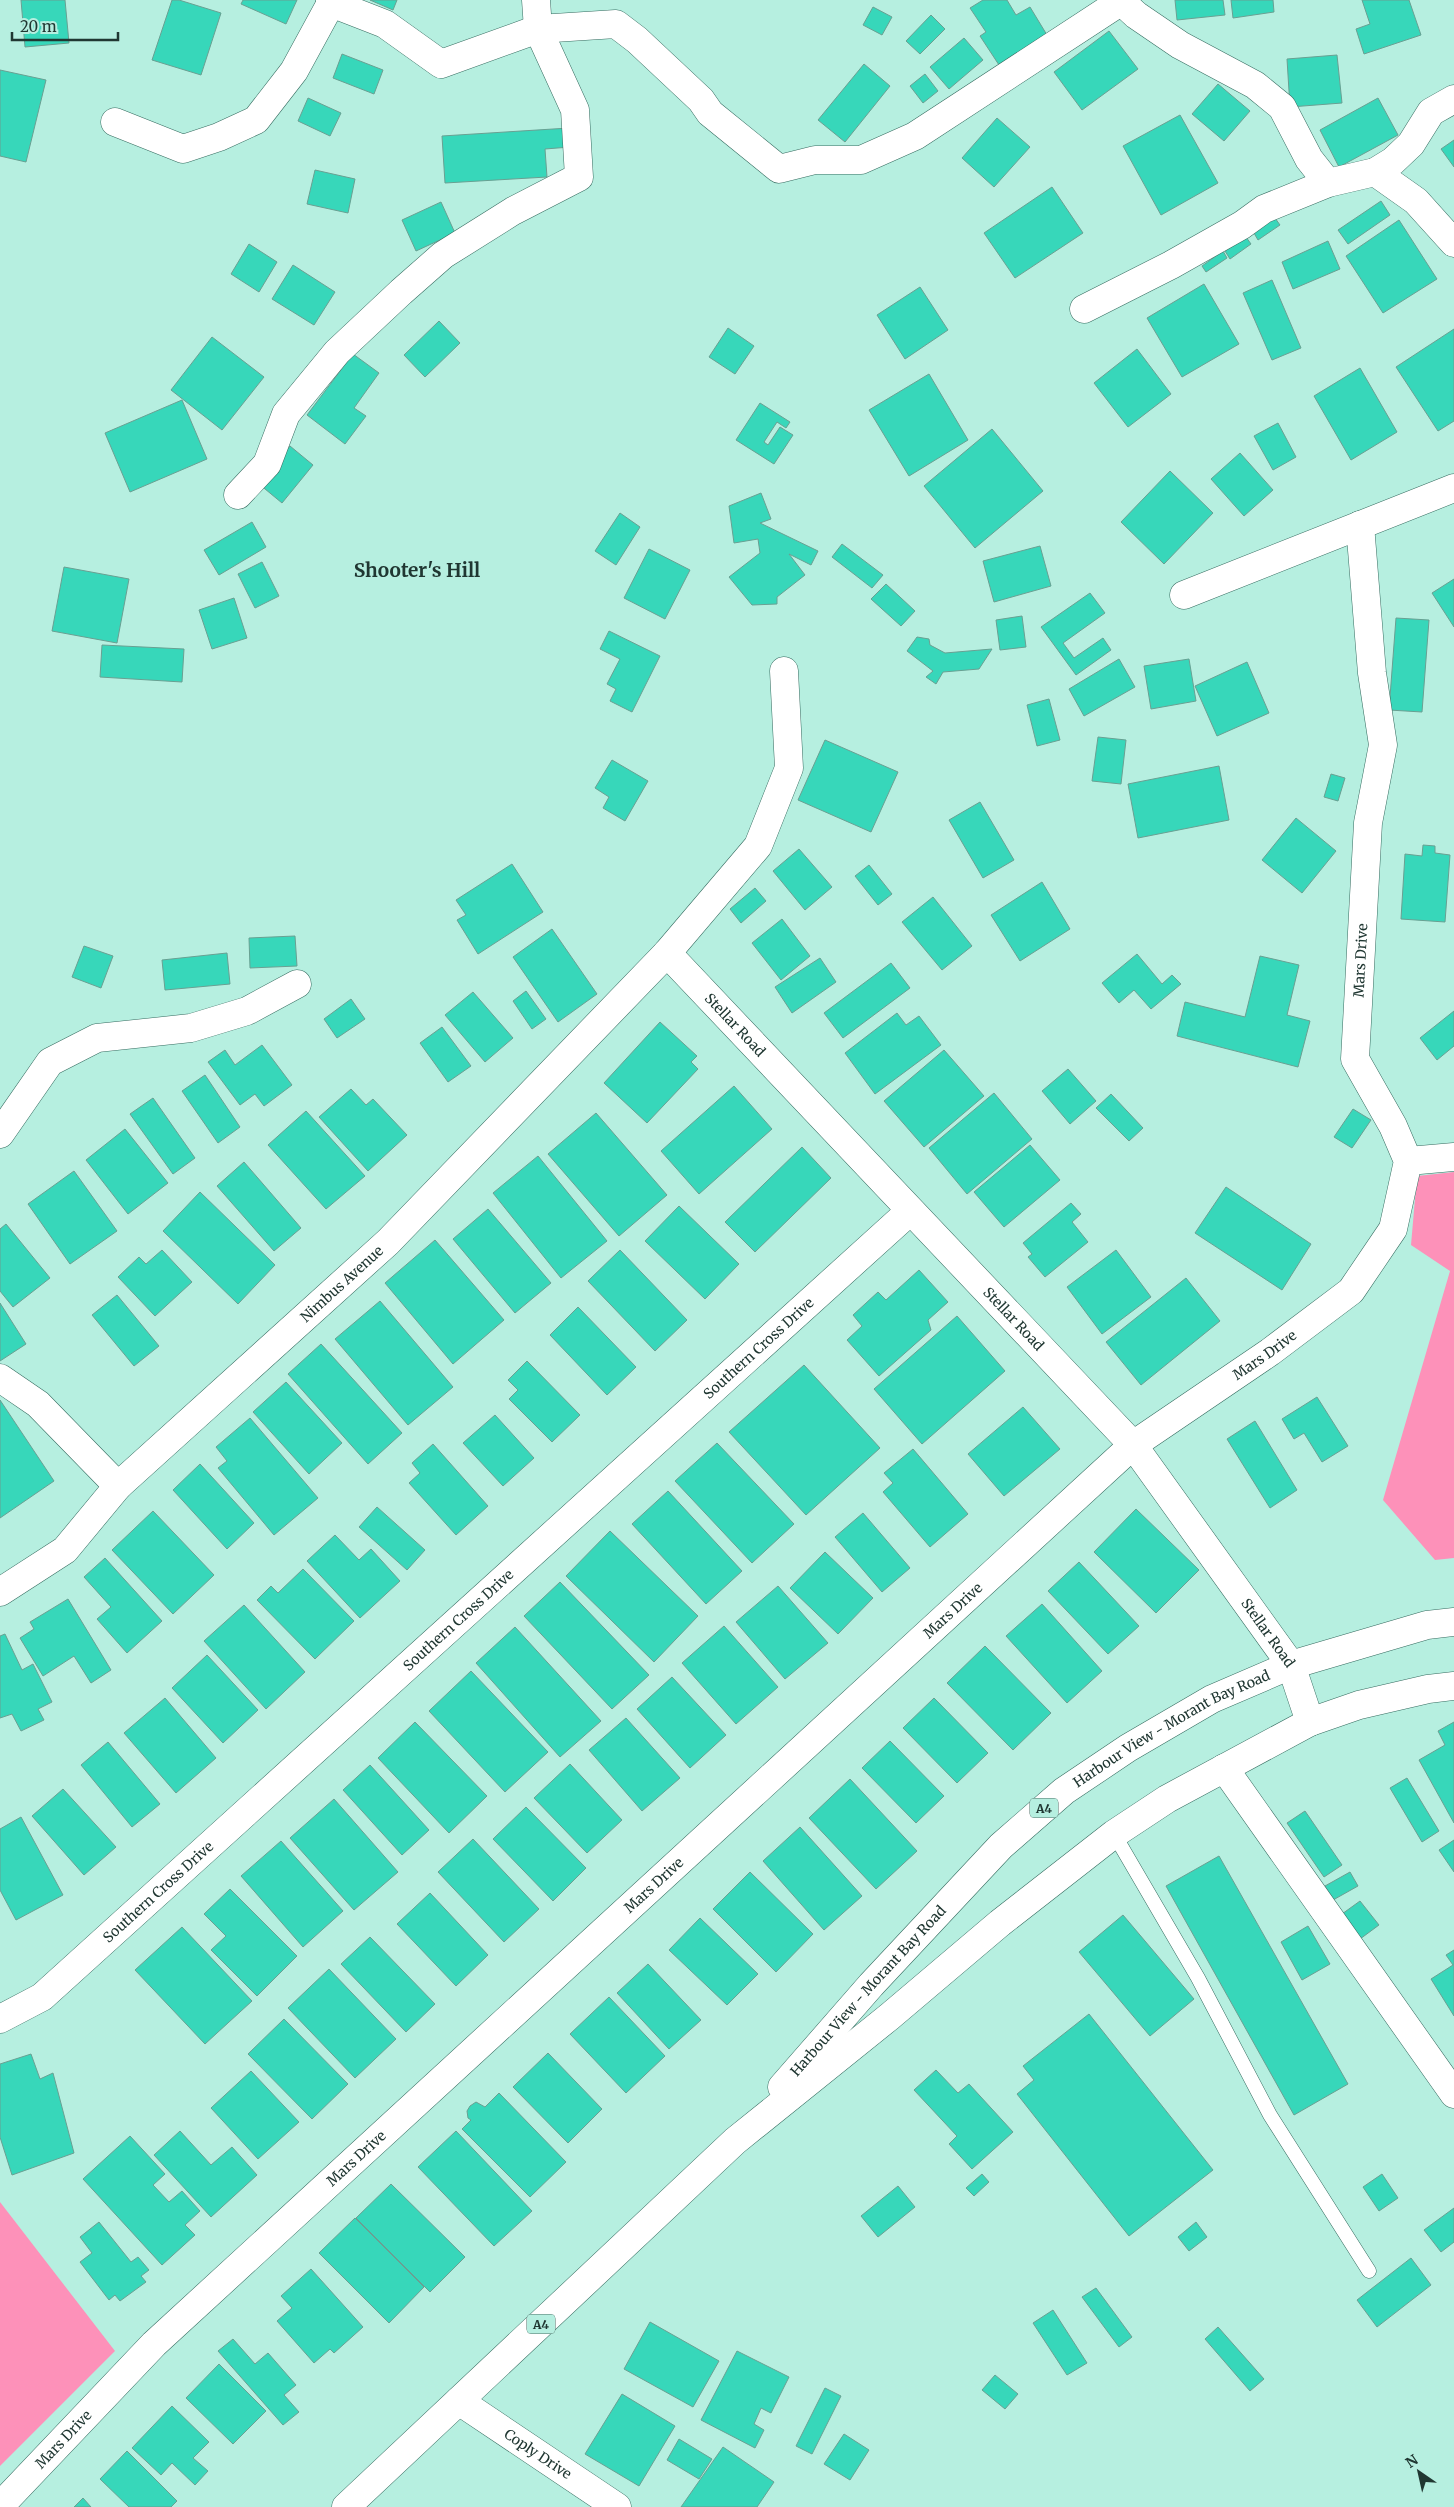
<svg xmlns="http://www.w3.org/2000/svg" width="1454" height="2507" font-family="Merriweather,serif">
<rect width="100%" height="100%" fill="#b6efe0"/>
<g fill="#fd91b9">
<polygon points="1454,1172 1454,1558 1435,1560 1383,1500 1450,1271 1411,1245 1417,1176"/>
<polygon points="0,2202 115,2351 0,2466"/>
</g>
<g fill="#37d7ba" stroke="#69a092">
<polygon points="21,0 65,0 69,43 25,47"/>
<polygon points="172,0 179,0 221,13 201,75 152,60"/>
<polygon points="243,0 297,0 286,24 241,4"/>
<polygon points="370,0 397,0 393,10"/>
<polygon points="983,0 1007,0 1016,15 1030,7 1047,35 999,65 980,36 986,32 970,8"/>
<polygon points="1175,0 1223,0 1225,15 1177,20"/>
<polygon points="1231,0 1273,0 1274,12 1233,18"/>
<polygon points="1362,0 1409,0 1421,35 1364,54 1356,29 1370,24"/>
<polygon points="873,7 892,17 882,35 863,25"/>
<polygon points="931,15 945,29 920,54 906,41"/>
<polygon points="1109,31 1138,69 1082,110 1054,72"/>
<polygon points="964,38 983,60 949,89 930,67"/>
<polygon points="342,54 383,70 374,94 333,78"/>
<polygon points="1337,55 1342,103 1290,107 1287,59"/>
<polygon points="864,64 890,86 845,142 818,120"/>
<polygon points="0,70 46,80 26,162 0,156"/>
<polygon points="925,74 938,91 923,103 910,86"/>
<polygon points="1218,84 1250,111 1224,141 1192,114"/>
<polygon points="308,98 341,113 330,136 298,121"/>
<polygon points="1378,98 1398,135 1339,167 1320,130"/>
<polygon points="1180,115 1218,183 1161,215 1123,146"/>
<polygon points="997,118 1030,147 994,187 962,158"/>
<polygon points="569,128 570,147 545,149 547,177 445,183 442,136"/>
<polygon points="1454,140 1454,167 1441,149"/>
<polygon points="315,170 355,179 348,213 307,204"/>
<polygon points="1052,187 1083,233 1015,278 984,233"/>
<polygon points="1381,201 1390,215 1348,244 1338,230"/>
<polygon points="441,202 455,233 416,251 402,220"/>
<polygon points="1275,218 1280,225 1258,240 1254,233"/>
<polygon points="1399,220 1437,279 1383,313 1346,256"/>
<polygon points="1246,237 1251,244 1230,259 1225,251"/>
<polygon points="1328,241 1340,269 1293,289 1282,262"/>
<polygon points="249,244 277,262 259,292 231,274"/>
<polygon points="1223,251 1227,258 1206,272 1202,266"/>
<polygon points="293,265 335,292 314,325 272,299"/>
<polygon points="1272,280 1301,348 1272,360 1243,293"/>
<polygon points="1204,284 1239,344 1182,377 1147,318"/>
<polygon points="920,287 948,330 905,359 877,315"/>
<polygon points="439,321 460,343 425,377 404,355"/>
<polygon points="728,328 754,346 735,374 709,357"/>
<polygon points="1454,329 1454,421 1438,431 1396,367"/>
<polygon points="212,337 264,377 222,430 171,390"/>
<polygon points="1137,349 1171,394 1128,427 1094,383"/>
<polygon points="353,354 379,373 354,408 366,416 345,444 307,415"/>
<polygon points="1360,368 1397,432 1351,460 1314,396"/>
<polygon points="929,374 968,440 909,476 869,410"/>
<polygon points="182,400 207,459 130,492 105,433"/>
<polygon points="760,403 790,422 786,428 777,422 764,442 768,445 780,427 793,435 774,464 736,440"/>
<polygon points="1278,423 1296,457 1273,470 1254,436"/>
<polygon points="992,429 1043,491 975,548 924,486"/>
<polygon points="290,446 313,465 282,503 259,484"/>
<polygon points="1240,453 1273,490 1244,516 1211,479"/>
<polygon points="1170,471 1213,513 1164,564 1121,522"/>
<polygon points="761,493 771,519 760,523 818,551 811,565 789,554 805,575 777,597 777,604 752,605 729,577 760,553 758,539 734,543 729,506"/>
<polygon points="620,513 640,527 616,565 595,551"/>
<polygon points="252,522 266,547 219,575 204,550"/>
<polygon points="842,544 883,575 872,588 832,557"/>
<polygon points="1040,546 1051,586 994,602 983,561"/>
<polygon points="649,549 690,570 665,619 624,598"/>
<polygon points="262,562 279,596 255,608 238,574"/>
<polygon points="64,567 129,579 117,643 52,631"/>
<polygon points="1454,579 1454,627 1432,593"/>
<polygon points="886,584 915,611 901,626 871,599"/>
<polygon points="1090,593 1105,613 1063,643 1074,658 1103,638 1111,650 1076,675 1041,627"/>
<polygon points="234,598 247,638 212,649 199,610"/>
<polygon points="1022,616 1026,647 1000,650 996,620"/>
<polygon points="1396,618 1429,620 1422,712 1389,710"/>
<polygon points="609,631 660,656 632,712 610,701 616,689 607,684 620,659 600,649"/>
<polygon points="917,637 929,639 930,645 945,653 992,649 979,669 943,672 936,684 926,677 933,671 907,651"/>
<polygon points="102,645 184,649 182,682 100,677"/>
<polygon points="1119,659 1135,687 1084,716 1069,689"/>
<polygon points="1189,659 1196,701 1151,709 1144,666"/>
<polygon points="1247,662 1269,713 1217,736 1195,686"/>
<polygon points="1049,699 1060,740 1037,746 1027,705"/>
<polygon points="1098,737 1126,740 1121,784 1092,781"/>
<polygon points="825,740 898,772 871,832 798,800"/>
<polygon points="612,760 648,781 625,821 603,808 609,797 595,788"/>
<polygon points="1219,766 1229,820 1138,838 1128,784"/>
<polygon points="1331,774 1345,778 1338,801 1324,797"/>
<polygon points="980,802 1014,860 983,878 949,820"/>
<polygon points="1296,818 1336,851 1302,893 1262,860"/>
<polygon points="1423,845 1435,846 1435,853 1450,855 1445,922 1401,919 1405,854 1422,856"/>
<polygon points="799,849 832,887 805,910 773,871"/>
<polygon points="512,864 543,912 478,954 457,920 466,915 456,900"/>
<polygon points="869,865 892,894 878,905 855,876"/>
<polygon points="1042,882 1070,929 1020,961 991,915"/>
<polygon points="755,888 766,901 741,923 730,909"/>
<polygon points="933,897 972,946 942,970 902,922"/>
<polygon points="782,919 810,956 781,980 752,943"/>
<polygon points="552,929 597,994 558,1022 513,957"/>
<polygon points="295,936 297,966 250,968 249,938"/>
<polygon points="84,946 113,956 101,988 72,977"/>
<polygon points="227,953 230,984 165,990 162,960"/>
<polygon points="1137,954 1162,984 1172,975 1181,984 1151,1009 1134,990 1119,1003 1102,983"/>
<polygon points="1260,956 1299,965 1287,1015 1310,1021 1298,1067 1177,1036 1185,1002 1245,1017"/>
<polygon points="820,958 836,982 792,1013 775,987"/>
<polygon points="891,963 910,988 843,1038 824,1013"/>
<polygon points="526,991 546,1019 532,1029 513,1001"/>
<polygon points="473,992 513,1038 485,1062 445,1015"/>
<polygon points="351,999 365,1019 337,1038 324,1019"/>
<polygon points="1454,1011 1454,1046 1437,1060 1420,1038"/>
<polygon points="897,1013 906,1025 919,1016 941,1045 875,1094 845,1053"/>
<polygon points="660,1022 697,1056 691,1062 698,1069 647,1123 604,1083"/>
<polygon points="442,1027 471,1066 448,1082 420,1043"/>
<polygon points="262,1045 292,1085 264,1106 255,1094 240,1105 208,1062 225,1050 235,1065"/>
<polygon points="944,1050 984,1096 924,1147 884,1101"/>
<polygon points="1068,1069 1096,1101 1070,1124 1042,1091"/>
<polygon points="205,1075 240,1127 218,1143 182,1091"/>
<polygon points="734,1086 772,1129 699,1194 661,1151"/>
<polygon points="351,1089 366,1105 373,1099 407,1135 368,1171 319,1117"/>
<polygon points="994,1093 1032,1139 967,1194 929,1148"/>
<polygon points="1111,1094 1143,1128 1129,1141 1096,1108"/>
<polygon points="153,1098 195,1158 173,1174 130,1114"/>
<polygon points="1353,1109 1371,1120 1352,1148 1334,1137"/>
<polygon points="306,1111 365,1176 326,1209 268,1145"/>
<polygon points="596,1113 667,1195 619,1236 548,1154"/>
<polygon points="125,1129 168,1183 128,1214 86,1160"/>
<polygon points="1030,1145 1060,1180 1004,1227 974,1192"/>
<polygon points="802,1147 831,1178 755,1252 725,1222"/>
<polygon points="538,1156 607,1241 561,1278 493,1193"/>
<polygon points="244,1162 301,1228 274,1251 217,1186"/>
<polygon points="74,1171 117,1231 70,1264 28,1204"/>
<polygon points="1226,1187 1311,1244 1282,1290 1195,1233"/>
<polygon points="200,1192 275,1265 238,1304 163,1231"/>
<polygon points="1071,1203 1081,1214 1072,1222 1088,1242 1045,1277 1028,1257 1032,1254 1023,1243"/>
<polygon points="679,1206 739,1264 705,1299 645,1241"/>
<polygon points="488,1209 551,1283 515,1313 453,1239"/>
<polygon points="6,1224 50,1278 13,1307 0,1291 0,1229"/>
<polygon points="435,1240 504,1320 453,1364 385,1283"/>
<polygon points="162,1250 192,1282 155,1316 118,1277 139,1257 146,1264"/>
<polygon points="620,1250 687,1320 655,1351 588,1281"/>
<polygon points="1116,1250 1151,1297 1102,1334 1067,1287"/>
<polygon points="919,1270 948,1302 928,1320 931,1330 879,1376 847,1340 862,1326 853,1315 878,1292 886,1300"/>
<polygon points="1186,1278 1220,1321 1141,1385 1106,1342"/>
<polygon points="117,1295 159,1346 134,1366 92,1315"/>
<polygon points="380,1301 453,1387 408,1425 335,1339"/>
<polygon points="0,1303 26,1344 0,1361"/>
<polygon points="578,1307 636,1367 607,1395 550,1335"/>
<polygon points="957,1316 1005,1371 922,1444 874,1389"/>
<polygon points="321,1344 402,1433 368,1464 288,1374"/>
<polygon points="527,1361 580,1415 552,1442 509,1399 518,1390 508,1380"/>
<polygon points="804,1365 880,1448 806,1515 729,1432"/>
<polygon points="286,1382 342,1443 309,1474 253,1412"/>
<polygon points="1317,1397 1348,1446 1322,1462 1304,1433 1294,1439 1282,1419"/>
<polygon points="0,1400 54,1481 0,1518"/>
<polygon points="1023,1407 1060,1449 1004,1496 968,1454"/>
<polygon points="495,1415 534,1458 503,1486 463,1443"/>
<polygon points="250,1418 318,1498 274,1535 218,1468 227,1461 216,1447"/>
<polygon points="1255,1421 1297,1490 1270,1508 1227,1439"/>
<polygon points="717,1443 794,1524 752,1563 675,1481"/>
<polygon points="433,1444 488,1506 456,1535 409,1483 420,1473 412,1463"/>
<polygon points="913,1449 968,1514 930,1547 883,1492 893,1483 884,1473"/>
<polygon points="200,1464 254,1523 227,1549 173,1490"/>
<polygon points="668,1491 742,1571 706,1604 632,1524"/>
<polygon points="377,1507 425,1550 407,1570 359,1527"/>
<polygon points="1136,1509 1199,1570 1156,1613 1094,1552"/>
<polygon points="153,1511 214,1575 173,1614 112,1550"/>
<polygon points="863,1513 910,1568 882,1592 835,1537"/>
<polygon points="610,1531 698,1616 654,1662 566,1576"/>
<polygon points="335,1535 359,1560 371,1549 400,1581 360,1618 307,1561"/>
<polygon points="825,1552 873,1598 838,1634 790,1588"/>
<polygon points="105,1558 162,1621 127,1653 97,1619 111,1607 84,1577"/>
<polygon points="1079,1562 1139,1626 1108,1654 1048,1591"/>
<polygon points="303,1569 354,1621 315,1659 257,1600 271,1586 278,1593"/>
<polygon points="560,1582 649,1675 612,1709 524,1616"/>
<polygon points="778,1586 828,1643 785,1679 736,1622"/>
<polygon points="68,1599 111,1670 91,1683 74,1656 43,1676 20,1638 34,1629 30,1622"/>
<polygon points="1042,1604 1102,1671 1067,1703 1006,1636"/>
<polygon points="244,1605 305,1672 266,1709 204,1641"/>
<polygon points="724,1626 778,1687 736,1724 682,1663"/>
<polygon points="515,1627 601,1721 560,1757 476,1663"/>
<polygon points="5,1634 22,1670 33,1664 52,1702 38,1709 44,1720 21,1731 12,1714 0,1718 0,1636"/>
<polygon points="985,1646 1051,1713 1013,1750 947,1683"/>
<polygon points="207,1655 258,1710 223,1743 172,1688"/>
<polygon points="471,1671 548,1752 505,1792 429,1711"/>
<polygon points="672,1677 726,1735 690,1768 637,1709"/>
<polygon points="165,1698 216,1758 176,1793 124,1733"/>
<polygon points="934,1698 988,1753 957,1783 903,1728"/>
<polygon points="626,1718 680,1778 642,1811 589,1750"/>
<polygon points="415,1722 487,1796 449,1833 378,1758"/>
<polygon points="1454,1722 1454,1823 1419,1760 1445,1745 1438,1731"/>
<polygon points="890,1741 944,1796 916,1823 862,1768"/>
<polygon points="108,1742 160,1804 132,1827 81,1765"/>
<polygon points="570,1764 622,1820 587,1853 534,1798"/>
<polygon points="370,1765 429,1830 402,1855 343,1790"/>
<polygon points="1407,1778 1439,1831 1422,1842 1390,1788"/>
<polygon points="850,1779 917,1851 876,1889 809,1818"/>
<polygon points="63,1789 116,1847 84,1875 32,1816"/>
<polygon points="334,1799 398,1872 354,1910 290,1838"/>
<polygon points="526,1807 586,1868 553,1901 493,1839"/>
<polygon points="1305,1811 1342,1865 1324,1877 1287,1823"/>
<polygon points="21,1817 63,1895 16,1920 0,1890 0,1829"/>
<polygon points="800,1827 862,1896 824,1930 763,1861"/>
<polygon points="473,1839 539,1909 504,1942 438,1872"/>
<polygon points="1454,1840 1454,1872 1439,1850"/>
<polygon points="281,1841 343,1911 303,1947 241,1876"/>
<polygon points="1219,1856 1348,2084 1294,2115 1166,1886"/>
<polygon points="750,1872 813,1934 776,1972 713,1909"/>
<polygon points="1350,1872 1358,1886 1333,1900 1325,1886"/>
<polygon points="230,1889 297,1956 257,1996 211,1950 226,1936 204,1914"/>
<polygon points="430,1893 488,1955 456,1986 397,1924"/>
<polygon points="1360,1901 1379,1925 1360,1939 1342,1914"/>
<polygon points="1123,1915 1194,1999 1150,2036 1079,1952"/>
<polygon points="700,1918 758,1974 727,2005 669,1950"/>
<polygon points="1308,1926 1330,1964 1302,1980 1281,1942"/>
<polygon points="182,1927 252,2001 205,2044 135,1970"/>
<polygon points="370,1937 435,2004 406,2032 341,1964"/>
<polygon points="1454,1950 1454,2016 1431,1979 1453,1965 1446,1955"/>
<polygon points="648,1964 701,2020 669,2049 617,1993"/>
<polygon points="329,1969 396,2039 355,2078 288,2008"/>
<polygon points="609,1997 665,2056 626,2093 570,2034"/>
<polygon points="1089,2014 1213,2170 1129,2236 1017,2094 1034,2080 1023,2066"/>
<polygon points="284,2019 348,2084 312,2119 248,2054"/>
<polygon points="548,2053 602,2109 568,2143 513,2087"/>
<polygon points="31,2054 40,2079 53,2073 74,2153 12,2175 0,2137 0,2064"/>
<polygon points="936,2070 958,2093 969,2084 1013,2132 972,2169 949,2144 957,2136 914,2090"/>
<polygon points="251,2071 299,2122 258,2159 211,2108"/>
<polygon points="499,2093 566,2162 530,2197 462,2129 471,2120 468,2118 467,2111 470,2106 476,2102 485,2107"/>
<polygon points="180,2131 211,2165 232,2147 257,2175 211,2217 154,2155"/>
<polygon points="456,2131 532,2211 494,2246 418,2167"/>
<polygon points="130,2136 165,2174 153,2185 169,2202 182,2191 200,2211 185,2225 195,2235 162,2265 83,2179"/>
<polygon points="982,2174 989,2182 974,2196 966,2188"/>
<polygon points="1382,2174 1398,2198 1379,2211 1363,2187"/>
<polygon points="391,2184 465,2257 430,2292 356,2218"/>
<polygon points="898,2186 915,2207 878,2237 861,2216"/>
<polygon points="1454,2208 1454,2242 1441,2252 1424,2230"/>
<polygon points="355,2218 424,2287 389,2323 319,2253"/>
<polygon points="99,2222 131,2262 138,2257 149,2270 141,2276 146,2282 120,2301 115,2295 109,2300 80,2262 92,2253 80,2237"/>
<polygon points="1196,2222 1207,2237 1189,2251 1178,2237"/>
<polygon points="1411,2258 1431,2285 1377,2327 1357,2300"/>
<polygon points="311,2269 363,2327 334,2353 330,2349 314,2363 277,2321 292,2308 281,2296"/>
<polygon points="1096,2288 1132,2337 1119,2347 1082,2297"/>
<polygon points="1053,2310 1087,2363 1067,2375 1033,2323"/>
<polygon points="650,2322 719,2361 693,2407 624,2369"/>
<polygon points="1218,2327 1264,2379 1250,2391 1205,2339"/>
<polygon points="233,2339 255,2364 268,2353 296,2385 284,2395 299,2412 283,2425 218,2351"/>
<polygon points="737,2351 789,2377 771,2413 761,2408 754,2424 764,2430 755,2448 701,2420"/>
<polygon points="219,2364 266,2411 233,2444 186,2398"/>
<polygon points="995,2375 1018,2394 1005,2409 982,2390"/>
<polygon points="825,2388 841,2396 812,2454 796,2446"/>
<polygon points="622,2394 675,2426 639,2486 585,2454"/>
<polygon points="172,2406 209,2442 193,2458 208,2471 195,2485 172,2463 161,2475 132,2448"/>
<polygon points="844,2434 869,2450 850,2480 824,2464"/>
<polygon points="679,2439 712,2459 699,2479 667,2460"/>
<polygon points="723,2447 774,2482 757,2507 681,2507"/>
<polygon points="127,2451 177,2501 171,2507 129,2507 100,2479"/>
<polygon points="83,2498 91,2507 74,2507"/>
</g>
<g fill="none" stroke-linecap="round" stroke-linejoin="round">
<g stroke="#366c60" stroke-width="15">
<polyline id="service" points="1114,1834 1198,1978 1270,2115 1369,2271"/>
</g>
<g stroke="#366c60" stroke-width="29">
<g id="minor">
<polyline points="330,0 331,3 385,24 441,64 538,29 616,24 637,40 701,100 710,113 779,169 815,160 861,160 915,136 1123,0"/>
<polyline points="1121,1 1136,15 1180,45 1255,85 1282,107 1309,159 1328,183"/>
<polyline points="115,122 183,149 219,137 256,120 294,71 331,3"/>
<polyline points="1375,172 1416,201 1454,243"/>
<polyline points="1084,309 1171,265 1242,225 1264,209 1328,183 1375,172 1393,161 1411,144 1431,112 1454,99"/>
<polyline points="238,495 267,464 286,414 337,352 401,292 443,255 513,211 579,177 575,110 538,29 536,0"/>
<polyline points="1184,595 1454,488"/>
<path id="s1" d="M667 953 1133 1445 1291 1665 1310 1722"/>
<polyline points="0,1134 50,1062 97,1038 191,1028 247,1011 297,984"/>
<polyline points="1408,1161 1454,1157"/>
<polyline points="0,1378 38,1404 118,1486"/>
<path id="s2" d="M0 1592 65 1550 118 1486 388 1242 667 953 758 846 789 768 784 671"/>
<polyline points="1224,1768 1454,2094"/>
<path id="s3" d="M0 2019 42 1997 909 1212"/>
<path id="s4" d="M459 2401 617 2507"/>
<path id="s5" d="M0 2506 154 2344 1133 1445 1270 1352 1351 1291 1393 1229 1408 1161 1393 1126 1355 1059 1368 823 1383 745 1372 673 1360 525"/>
</g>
</g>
<g stroke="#366c60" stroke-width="29">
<g id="trunk">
<path id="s6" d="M782 2087 871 1985 1001 1846 1064 1791 1128 1748 1212 1699 1291 1665 1427 1625 1454 1622"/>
<polyline points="346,2507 735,2141 889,2017 1000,1923 1114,1834 1167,1799 1310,1722 1359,1705 1428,1689 1454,1686"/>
</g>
</g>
<use href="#service" stroke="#fff" stroke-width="14"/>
<use href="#minor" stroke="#fff" stroke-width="28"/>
<use href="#trunk" stroke="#fff" stroke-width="28"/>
</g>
<g text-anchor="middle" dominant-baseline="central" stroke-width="4" stroke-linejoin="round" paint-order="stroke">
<g fill="#b6efe0" stroke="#4d6e66" stroke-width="1">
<rect x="1030" y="1798.5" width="28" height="19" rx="4"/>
<rect x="527" y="2314.5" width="28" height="19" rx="4"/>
</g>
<g font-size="12" font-weight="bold" fill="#203732">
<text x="1044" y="1808">A4</text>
<text x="541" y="2324">A4</text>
</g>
<g font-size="14" fill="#203732" stroke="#b6efe0">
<text stroke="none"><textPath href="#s5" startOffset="2178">Mars Drive</textPath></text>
<text stroke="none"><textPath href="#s1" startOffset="99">Stellar Road</textPath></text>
<text stroke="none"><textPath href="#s2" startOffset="462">Nimbus Avenue</textPath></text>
<text stroke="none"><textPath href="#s1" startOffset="504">Stellar Road</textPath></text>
<text stroke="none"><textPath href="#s3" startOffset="1014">Southern Cross Drive</textPath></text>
<text stroke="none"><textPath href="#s5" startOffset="1712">Mars Drive</textPath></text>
<text stroke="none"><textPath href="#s5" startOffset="1308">Mars Drive</textPath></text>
<text stroke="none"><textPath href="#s3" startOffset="609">Southern Cross Drive</textPath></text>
<text stroke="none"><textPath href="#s1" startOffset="909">Stellar Road</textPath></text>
<text stroke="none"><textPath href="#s6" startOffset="534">Harbour View - Morant Bay Road</textPath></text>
<text stroke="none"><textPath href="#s5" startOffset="902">Mars Drive</textPath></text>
<text stroke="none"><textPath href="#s3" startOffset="204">Southern Cross Drive</textPath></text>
<text stroke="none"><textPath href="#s6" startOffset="129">Harbour View - Morant Bay Road</textPath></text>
<text stroke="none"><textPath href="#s5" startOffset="498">Mars Drive</textPath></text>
<text stroke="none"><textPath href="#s5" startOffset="92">Mars Drive</textPath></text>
<text stroke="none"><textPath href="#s4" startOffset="95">Coply Drive</textPath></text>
</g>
<g font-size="19" font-weight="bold" fill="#203732" stroke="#b6efe0">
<text x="417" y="570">Shooter's Hill</text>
</g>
</g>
<g transform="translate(1419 2472) rotate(326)" stroke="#b6efe0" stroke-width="4" paint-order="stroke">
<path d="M0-4L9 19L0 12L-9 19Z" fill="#203732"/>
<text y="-8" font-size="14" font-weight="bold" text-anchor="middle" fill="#203732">N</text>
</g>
<path d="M12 32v8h106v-8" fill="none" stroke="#203732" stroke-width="2.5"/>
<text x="20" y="32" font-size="15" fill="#203732" stroke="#b6efe0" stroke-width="4" paint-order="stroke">20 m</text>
</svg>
